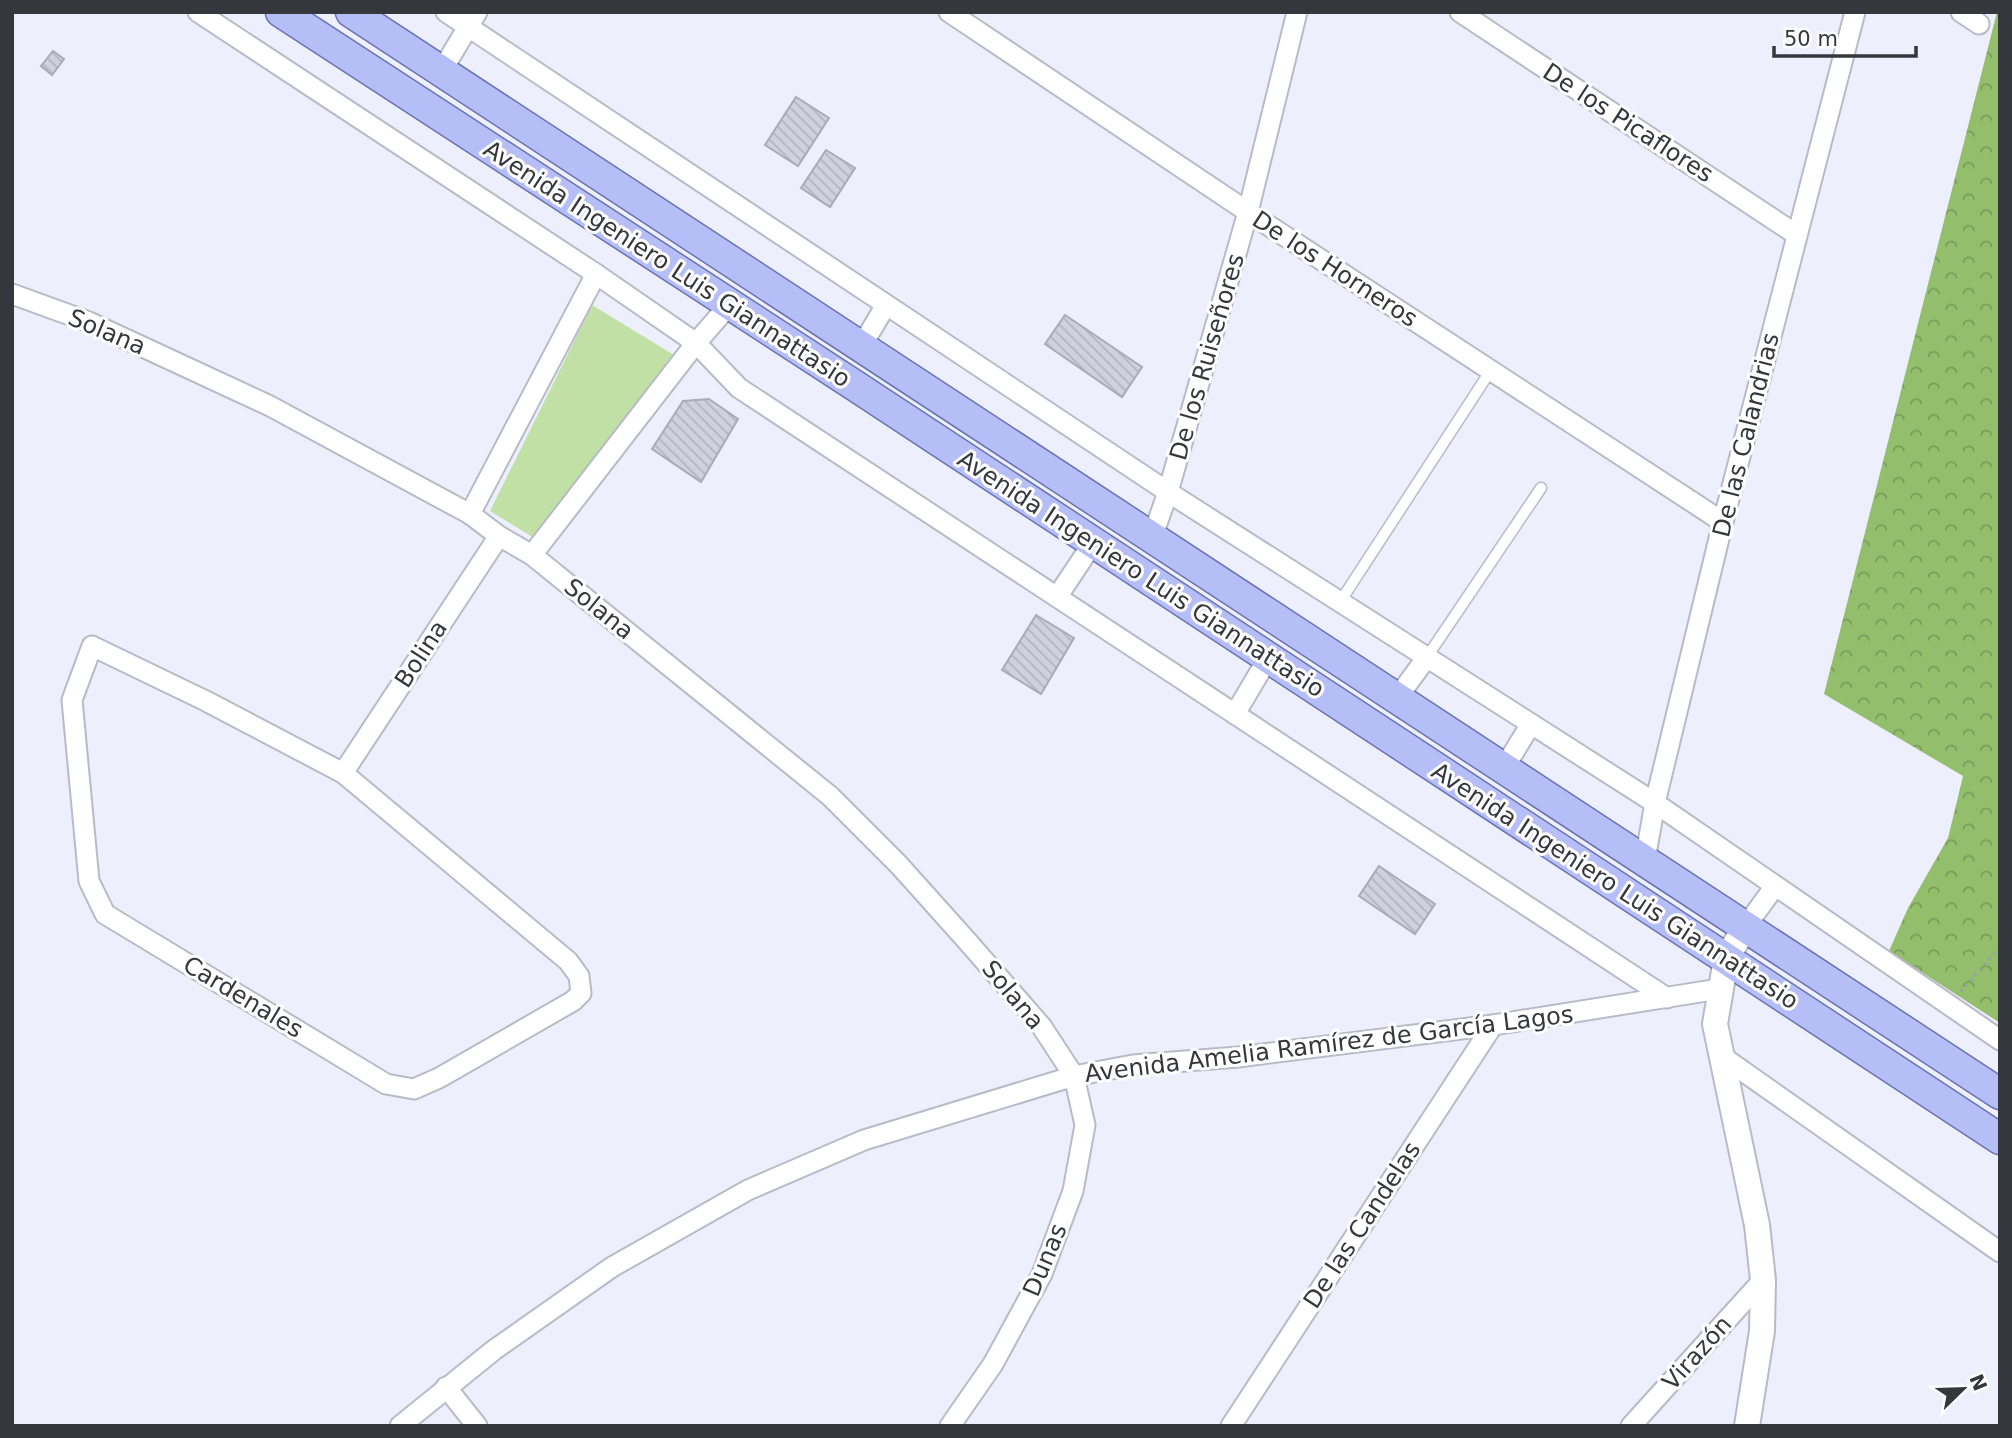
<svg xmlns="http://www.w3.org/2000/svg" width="2012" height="1438" font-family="'DejaVu Sans',sans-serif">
<defs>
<pattern id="forest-crowns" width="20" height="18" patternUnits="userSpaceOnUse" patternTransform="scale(1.75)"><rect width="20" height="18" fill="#93bf6c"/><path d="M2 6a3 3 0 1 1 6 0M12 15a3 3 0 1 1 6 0" fill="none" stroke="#799c5a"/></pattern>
<pattern id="building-back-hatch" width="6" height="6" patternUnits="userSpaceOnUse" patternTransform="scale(1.75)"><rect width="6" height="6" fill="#cfd2dd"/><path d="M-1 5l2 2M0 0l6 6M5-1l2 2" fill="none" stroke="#b2b5bf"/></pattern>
</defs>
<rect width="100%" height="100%" fill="#edf0fc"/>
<polygon fill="#c0e0a6" points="592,305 674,355 534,538 490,511"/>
<polygon fill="url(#forest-crowns)" points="1997,12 2000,12 2000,1023 1889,951 1908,908 1948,838 1963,776 1824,694"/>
<g fill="url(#building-back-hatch)" stroke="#a9abb7" stroke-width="2">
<polygon points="53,51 64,59 52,75 41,66"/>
<polygon points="796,97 829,118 798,166 765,145"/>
<polygon points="826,150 855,168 830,207 801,188"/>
<polygon points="1065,315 1142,367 1122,397 1045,344"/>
<polygon points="709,399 738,419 701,482 652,449 683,401"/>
<polygon points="1036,615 1074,638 1041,694 1002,670"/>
<polygon points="1379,866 1435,904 1415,934 1359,896"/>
</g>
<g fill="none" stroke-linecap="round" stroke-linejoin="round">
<g stroke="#b8bbc7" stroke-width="13">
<g id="service">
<polyline points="1340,602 1491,370"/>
<polyline points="1427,657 1541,488"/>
</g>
</g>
<g stroke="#b8bbc7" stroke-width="23">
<g id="minor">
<polyline points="198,12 596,274 696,343 739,388 1667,998"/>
<polyline points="446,12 1168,492 1655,803 2000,1040"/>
<polyline points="949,12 1248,212 1723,522"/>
<polyline points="1460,12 1797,235"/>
<polyline points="1961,12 1979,24"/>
<polyline points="441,72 477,12"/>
<polyline points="12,294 89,322 270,406 470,514 499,536 532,555 830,796 899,865 968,942 1042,1027 1074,1076 1085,1125 1073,1191 1042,1274 993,1364 950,1426"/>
<polyline points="861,347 886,305"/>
<polyline points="470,514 596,274"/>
<polyline points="1152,538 1168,492 1248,212 1297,12"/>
<polyline points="532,555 696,343 729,305"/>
<polyline points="1057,597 1093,543"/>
<polygon points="92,646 206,701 343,773 568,961 579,976 581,993 573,1001 439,1078 414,1089 386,1084 105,914 89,881 72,700"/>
<polyline points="1397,698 1427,657"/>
<polyline points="1235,714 1268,658"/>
<polyline points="1504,768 1531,724"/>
<polyline points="343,773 499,536"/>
<polyline points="1645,860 1655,803 1723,522 1855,12"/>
<polyline points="1746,926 1775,886"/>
<polyline points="1720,1055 2000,1252"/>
<polyline points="446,1387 477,1426"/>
<polyline points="400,1426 494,1350 612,1267 748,1190 864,1140 1074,1076 1133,1065 1238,1057 1493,1025 1719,989"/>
<polyline points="1231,1426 1493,1025"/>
<polyline points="1631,1426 1763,1280"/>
</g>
</g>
<g stroke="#b8bbc7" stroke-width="28">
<polyline id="tertiary" points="1746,926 1726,959 1715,1024 1757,1225 1763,1280 1762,1331 1747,1426"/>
</g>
<g stroke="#6973b2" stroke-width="33">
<g id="primary">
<polyline points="281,12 854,385 2000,1139"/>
<polyline points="351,12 2000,1094"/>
</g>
</g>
<polyline stroke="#9c9ea7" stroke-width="3.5" stroke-dasharray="2 5" stroke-linecap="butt" points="1961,991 2000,947"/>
<use href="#service" stroke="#fff" stroke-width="10"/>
<use href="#minor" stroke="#fff" stroke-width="19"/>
<use href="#tertiary" stroke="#fff" stroke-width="24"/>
<use href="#primary" stroke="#b6bef7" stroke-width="30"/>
</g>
<g text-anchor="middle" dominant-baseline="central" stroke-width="6" stroke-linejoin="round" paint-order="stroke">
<g font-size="24" fill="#36373c" stroke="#fff">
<text transform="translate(1628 123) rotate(33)">De los Picaflores</text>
<text transform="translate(667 264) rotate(33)">Avenida Ingeniero Luis Giannattasio</text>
<text transform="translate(1335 269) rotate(33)">De los Horneros</text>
<text transform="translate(107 332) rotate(23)">Solana</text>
<text transform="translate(1207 357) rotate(-74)">De los Ruiseñores</text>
<text transform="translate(1746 435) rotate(-76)">De las Calandrias</text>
<text transform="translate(1141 574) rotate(33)">Avenida Ingeniero Luis Giannattasio</text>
<text transform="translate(599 609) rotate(39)">Solana</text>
<text transform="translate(421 654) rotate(-57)">Bolina</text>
<text transform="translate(1615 886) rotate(33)">Avenida Ingeniero Luis Giannattasio</text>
<text transform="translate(1013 995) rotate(50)">Solana</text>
<text transform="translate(243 997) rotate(31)">Cardenales</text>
<text transform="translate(1329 1044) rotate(-7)">Avenida Amelia Ramírez de García Lagos</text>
<text transform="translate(1362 1225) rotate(-57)">De las Candelas</text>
<text transform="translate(1045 1260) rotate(-67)">Dunas</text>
<text transform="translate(1697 1353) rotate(-48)">Virazón</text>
</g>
</g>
<rect width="2012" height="1438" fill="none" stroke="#36373c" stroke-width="28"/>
<g transform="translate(1963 1389) rotate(67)" stroke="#ffffff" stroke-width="5" paint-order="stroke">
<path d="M0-5L12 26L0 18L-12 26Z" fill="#36373c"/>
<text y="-10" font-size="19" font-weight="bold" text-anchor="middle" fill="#36373c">N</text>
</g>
<path d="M1774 46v10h142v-10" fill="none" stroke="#36373c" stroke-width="3.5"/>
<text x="1784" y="46" font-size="21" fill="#36373c" stroke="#ffffff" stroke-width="5" paint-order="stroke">50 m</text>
</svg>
